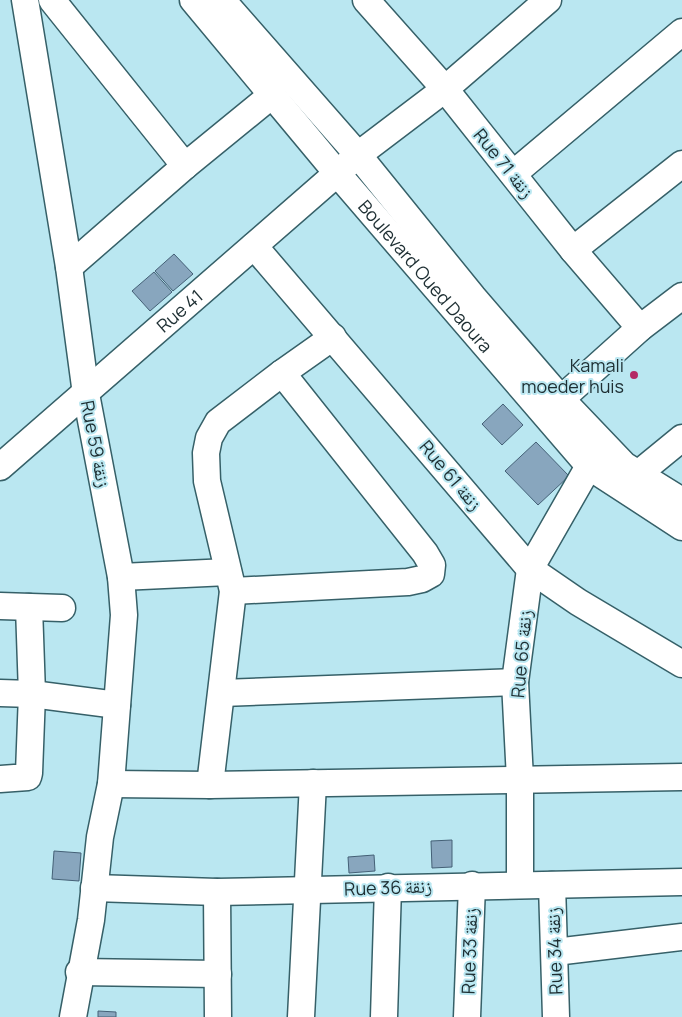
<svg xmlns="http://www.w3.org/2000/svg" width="682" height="1017" font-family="Manrope,'Noto Naskh Arabic',sans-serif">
<rect width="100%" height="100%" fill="#bae7f1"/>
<g fill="#88a6be" stroke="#446076">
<polygon points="174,254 193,274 173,291 155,271"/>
<polygon points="154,272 172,292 150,311 132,291"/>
<polygon points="503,404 523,425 502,445 482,424"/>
<polygon points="536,442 569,476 538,505 505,471"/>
<polygon points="452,840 452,867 432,868 431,841"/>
<polygon points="54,851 81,853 79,881 52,879"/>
<polygon points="374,855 375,871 349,873 348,857"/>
<polygon points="98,1011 116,1012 116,1017 98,1017"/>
</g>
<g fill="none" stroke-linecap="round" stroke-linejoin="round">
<g stroke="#366068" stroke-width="29">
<g id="minor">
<polyline points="25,0 69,267 86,394 121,577 124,615 111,784 100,837 91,920 73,1017"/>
<polyline points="52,0 185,166"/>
<path id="s1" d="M193 0 337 173 590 467 682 527"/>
<polyline points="222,0 358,155 473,297 561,399 624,465 682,501"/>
<polyline points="366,0 445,89 573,250 640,328"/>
<polyline points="513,174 682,32"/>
<polyline points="254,246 530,569 578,602 682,664"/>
<polyline points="573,250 682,164"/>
<polyline points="69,267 185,166 272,95"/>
<polyline points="561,399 640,328 682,296"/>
<path id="s2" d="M0 467 358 155 445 89 548 0"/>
<polyline points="638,474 682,438"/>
<polyline points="121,577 228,572"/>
<polyline points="233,591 408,582 422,579 431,574 432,565 425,553 282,373"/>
<polyline points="0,606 62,608"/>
<polyline points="0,693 32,694 117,705"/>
<polyline points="222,693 515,682"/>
<polyline points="0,779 28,777 29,773 32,694 29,607"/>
<polyline points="111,784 210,785 682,777"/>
<polyline points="210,785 233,591 207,481 206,453 209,438 218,422 282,373 333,337"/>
<polyline points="520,885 520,779 515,682 530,569 597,452"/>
<polyline points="552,885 556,1017"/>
<polyline points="94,888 217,892 682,882"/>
<polyline points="217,892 218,1017"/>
<polyline points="555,952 682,937"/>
<polyline points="79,972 218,974"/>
<polyline points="301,1017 313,783"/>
<polyline points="384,1017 388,887"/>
<polyline points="467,1017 472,885"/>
</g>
</g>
<use href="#minor" stroke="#fff" stroke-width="26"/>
</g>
<circle fill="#b42a66" stroke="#bae7f1" stroke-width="2" cx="634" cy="375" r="5"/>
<g text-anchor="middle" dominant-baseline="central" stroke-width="4" stroke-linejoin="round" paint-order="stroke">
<g font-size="18" fill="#1d2e32" stroke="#bae7f1">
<text transform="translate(504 163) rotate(51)">Rue 71 زنقة</text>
<text stroke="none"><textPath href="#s1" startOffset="361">Boulevard Oued Daoura</textPath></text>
<text stroke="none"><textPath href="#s2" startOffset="238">Rue 41</textPath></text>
<text transform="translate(96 444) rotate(79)">Rue 59 زنقة</text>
<text transform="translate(451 475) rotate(50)">Rue 61 زنقة</text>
<text transform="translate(521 654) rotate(-85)">Rue 65 زنقة</text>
<text transform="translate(388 887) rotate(-2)">Rue 36 زنقة</text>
<text transform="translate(469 951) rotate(-88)">Rue 33 زنقة</text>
<text transform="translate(554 951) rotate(-92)">Rue 34 زنقة</text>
</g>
<g font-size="18" fill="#1d2e32" stroke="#bae7f1" text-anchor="end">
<text x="624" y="365">Kamali<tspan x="624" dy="21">moeder huis</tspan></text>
</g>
</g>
</svg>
